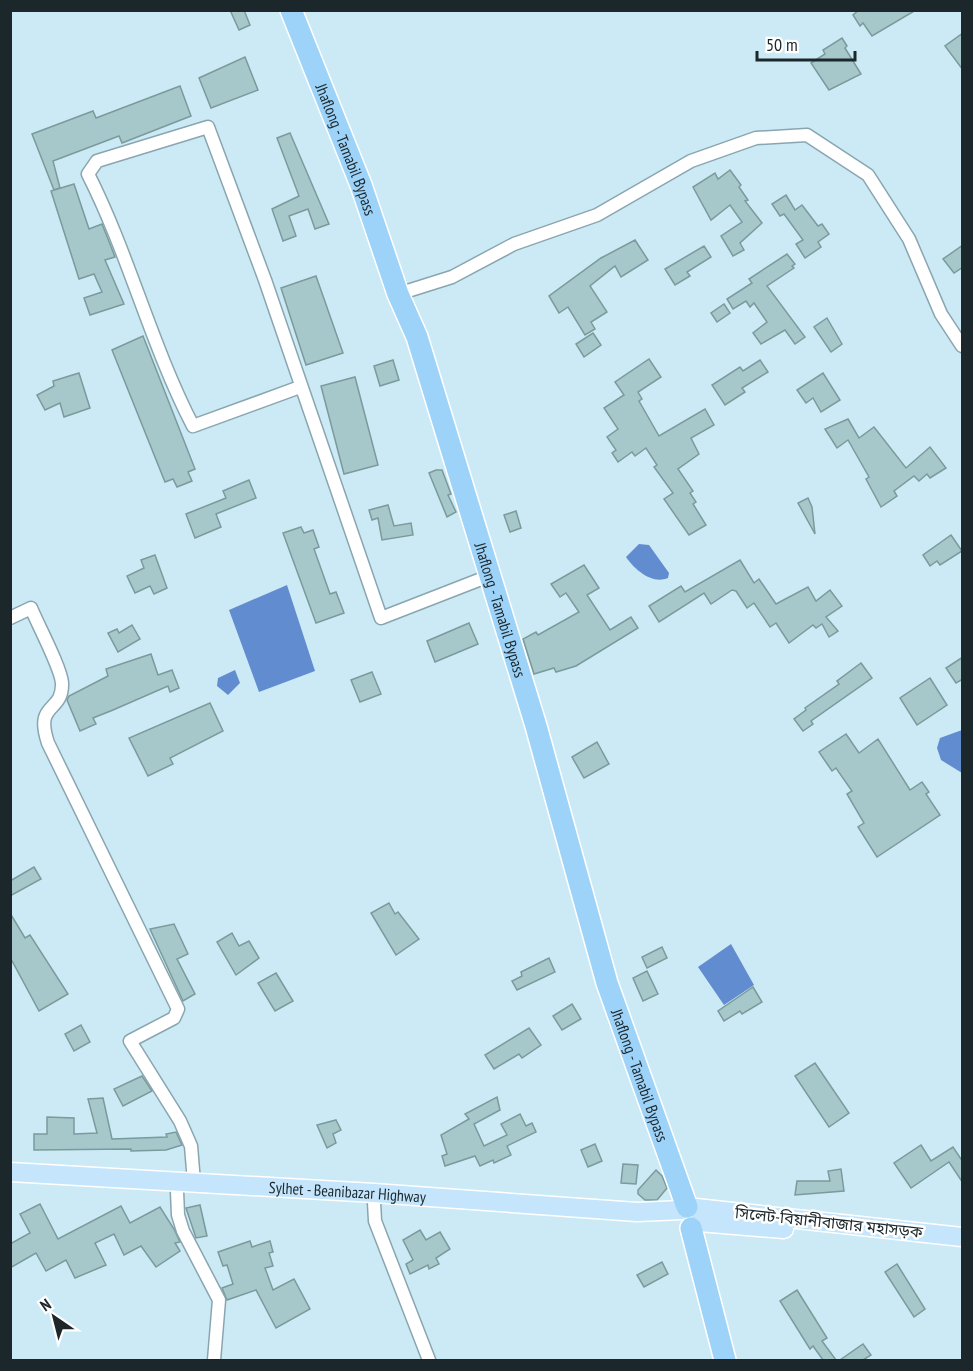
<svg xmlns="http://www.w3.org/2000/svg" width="973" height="1371" font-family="'PT Sans Narrow','Noto Sans Bengali',sans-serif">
<rect width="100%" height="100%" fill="#cceaf5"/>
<g fill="#628cd0">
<path d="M639 544 649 545 669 573 668 578C652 585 634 569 626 557Z"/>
<polygon points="287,585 315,671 259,692 229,610"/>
<polygon points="235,670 240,683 228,695 217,686 218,678"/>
<polygon points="962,730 962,773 941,760 937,748 940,738"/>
<polygon points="731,944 754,985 724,1005 698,967"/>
</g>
<g fill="#a7c8ca" stroke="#7a9a9c" stroke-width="1.5">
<polygon points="230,10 244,10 250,25 239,30"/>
<polygon points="859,10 916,10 872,36 863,23 860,26 853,15"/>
<polygon points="963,33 963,70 945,46"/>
<polygon points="842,38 847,46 845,48 861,74 829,90 811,63 825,54 823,50"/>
<polygon points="245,57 258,90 211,108 199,78"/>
<polygon points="180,86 191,116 122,143 119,136 53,161 60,188 54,190 32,134 93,111 96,118"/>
<polygon points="290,133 329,224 315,229 308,209 289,216 296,236 283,241 272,209 299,196 277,138"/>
<polygon points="730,170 741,185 739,187 748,200 745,201 762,223 740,243 744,250 733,256 721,236 742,222 730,205 711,220 693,187 715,173 718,179"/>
<polygon points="74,184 89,229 102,224 108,239 115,257 105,260 124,304 90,315 84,298 102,292 94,274 79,279 51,191"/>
<polygon points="786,195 795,210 802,205 818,226 822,224 829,234 818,242 821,247 805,258 796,244 803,240 784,214 780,216 772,204"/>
<polygon points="635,240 648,260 621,277 615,266 590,286 607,312 591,322 595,329 585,335 568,307 559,313 549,296 601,258"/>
<polygon points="963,245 963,267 954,273 943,259"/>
<polygon points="704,246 711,257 687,272 690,276 675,285 665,269"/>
<polygon points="787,254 795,264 792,266 794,268 767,286 805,337 795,344 785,330 761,344 753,333 767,322 754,303 750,307 746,301 733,309 727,299 752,283 749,279"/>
<polygon points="316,276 343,353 306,365 281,288"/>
<polygon points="724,304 730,313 717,322 711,313"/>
<polygon points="827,318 842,344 831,352 814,327"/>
<polygon points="593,333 601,345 584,357 576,344"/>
<polygon points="143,336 195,469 188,472 192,481 177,487 173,479 165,482 112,350"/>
<polygon points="649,359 661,377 638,392 642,399 639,401 659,436 705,409 714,425 691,438 699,454 678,469 693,491 690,493 696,502 693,504 706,525 689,535 664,499 673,493 654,467 657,465 646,448 635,456 632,452 618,462 612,453 616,450 607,437 618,429 604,408 624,395 615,382"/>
<polygon points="393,360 399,380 380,386 374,366"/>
<polygon points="760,360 768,372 742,388 745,392 725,405 712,385 740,367 743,371"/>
<polygon points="79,373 90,408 64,417 60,403 45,410 37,395 54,386 53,381"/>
<polygon points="823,373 840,400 821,412 813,398 806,403 797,390"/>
<polygon points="355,377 378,465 344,474 321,386"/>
<polygon points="848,419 859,438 874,427 906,468 930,447 946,468 930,478 927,474 919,481 914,476 894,491 897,496 881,507 866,479 869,477 848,440 837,448 825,429"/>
<polygon points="436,470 442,470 451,494 448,495 456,512 447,517 429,473"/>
<polygon points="249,480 256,498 216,514 221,527 195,538 186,514 226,498 223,491"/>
<polygon points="808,498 812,507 815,534 798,503"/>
<polygon points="388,505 394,526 411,523 413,535 382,540 378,518 372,520 369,510"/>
<polygon points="516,511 521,528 510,532 504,515"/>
<polygon points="301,527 304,533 313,530 319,547 314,549 330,594 336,592 344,613 316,623 283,533"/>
<polygon points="951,535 962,551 940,565 937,561 930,566 923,555"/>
<polygon points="155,555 167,588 154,594 150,586 135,593 127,576 144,568 141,560"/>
<polygon points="740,560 754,583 759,579 776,604 808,587 816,601 830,590 842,606 826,617 838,631 829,637 822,624 816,628 813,625 789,643 776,623 770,627 754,603 747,608 736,591 732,590 711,604 704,593 659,622 649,606 681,586 685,592"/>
<polygon points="584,565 599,588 587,595 610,630 631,617 638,628 576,666 556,672 554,668 534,674 523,639 536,632 538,635 579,612 566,593 560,597 551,584"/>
<polygon points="469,623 478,644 435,662 427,641"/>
<polygon points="132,625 140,639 118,652 108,633 117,629 119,633"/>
<polygon points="151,654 158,675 172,670 179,688 170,692 168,686 113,710 93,718 96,724 80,731 67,700 69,696 108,676 106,669"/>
<polygon points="963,657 963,679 956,683 946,668"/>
<polygon points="861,663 872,678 811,721 813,724 803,731 794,719 806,710 805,708 839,684 837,681"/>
<polygon points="372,672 381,694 360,702 351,680"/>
<polygon points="930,678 947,705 917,725 900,698"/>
<polygon points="210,703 223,731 170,758 173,764 148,776 129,738"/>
<polygon points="846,734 859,753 878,739 910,790 922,782 929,792 926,794 940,815 877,857 858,827 864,823 847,794 852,791 836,768 832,771 819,752"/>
<polygon points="597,742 609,764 584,778 572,757"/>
<polygon points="34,867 41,879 10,896 10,881"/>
<polygon points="389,903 395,914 398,912 419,939 396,955 371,913"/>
<polygon points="10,913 25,938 30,935 68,994 39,1011 10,957"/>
<polygon points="174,924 188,954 177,959 195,994 183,1001 150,929"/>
<polygon points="232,933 239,946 249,941 259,958 236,975 217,942"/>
<polygon points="662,947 667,958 647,968 642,957"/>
<polygon points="549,958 555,972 517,990 512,981 522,976 521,972"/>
<polygon points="647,971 658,994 643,1001 633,978"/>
<polygon points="276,973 293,1001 275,1011 258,983"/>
<polygon points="753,987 762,1002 742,1014 740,1011 724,1021 718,1011"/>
<polygon points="572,1004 581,1019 562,1030 553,1016"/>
<polygon points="81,1025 90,1042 74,1051 65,1034"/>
<polygon points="529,1028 541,1045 522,1058 519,1054 494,1069 485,1055"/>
<polygon points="815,1063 849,1113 829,1127 795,1076"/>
<polygon points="142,1076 152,1091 123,1106 114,1089"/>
<polygon points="497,1097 500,1110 474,1124 484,1146 507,1135 501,1124 520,1114 526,1126 532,1123 536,1132 507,1146 511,1155 494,1163 493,1160 480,1166 475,1156 445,1166 442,1156 447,1154 441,1135 469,1119 465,1114"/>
<polygon points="103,1098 112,1139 167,1137 166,1134 176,1132 182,1145 166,1150 131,1151 131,1149 34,1150 34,1134 47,1134 47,1117 74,1118 74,1134 97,1133 88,1099"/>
<polygon points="336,1120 341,1130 333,1134 336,1143 327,1148 317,1125"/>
<polygon points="595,1144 602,1161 588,1167 581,1150"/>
<polygon points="921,1145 931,1161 953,1147 963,1162 963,1183 949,1162 911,1188 894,1163"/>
<polygon points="623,1164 638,1165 636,1184 621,1183"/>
<polygon points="841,1169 844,1191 795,1195 797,1181 830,1181 828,1171"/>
<polygon points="656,1170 662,1176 667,1188 657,1200 645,1200 638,1194 638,1190"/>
<polygon points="40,1204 58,1239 121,1206 130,1223 160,1207 174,1229 180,1242 175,1243 180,1251 156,1267 141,1246 124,1255 114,1234 95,1243 106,1265 75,1278 66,1260 46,1271 36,1253 10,1268 10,1244 30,1233 20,1214"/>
<polygon points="200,1205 207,1236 196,1238 186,1208"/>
<polygon points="420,1230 426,1240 440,1232 450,1249 436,1258 439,1264 429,1269 428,1265 410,1274 406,1264 413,1260 403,1240"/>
<polygon points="250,1241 252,1247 270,1241 273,1252 269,1253 273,1266 265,1268 273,1290 294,1279 310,1309 276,1328 256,1290 227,1300 222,1288 233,1284 227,1265 223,1266 218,1252"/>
<polygon points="662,1262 668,1274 644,1287 637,1275"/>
<polygon points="897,1264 925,1309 914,1317 885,1272"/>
<polygon points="797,1290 827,1338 822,1341 836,1360 823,1360 813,1346 810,1349 780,1301"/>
<polygon points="863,1344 871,1355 863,1360 840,1360"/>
</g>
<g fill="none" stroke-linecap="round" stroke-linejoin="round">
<g stroke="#89a6b0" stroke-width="15">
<g id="street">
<polyline points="398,294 452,277 514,244 597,215 691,161 756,138 807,135 868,175 909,239 941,314 962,346"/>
<path d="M300 387 193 426C151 345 129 255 88 174L97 161 208 127 265 280 381 618 489 576"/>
<path d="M10 618 31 608C38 625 61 668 62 683 63 714 34 701 48 743L178 1009 174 1018 130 1041 180 1121 191 1146 194 1182"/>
<polyline points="177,1191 178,1215 183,1231 219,1300 214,1360"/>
<polyline points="374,1202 375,1221 429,1360"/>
</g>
</g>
<g stroke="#fff" stroke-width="21">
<g id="primary">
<path id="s1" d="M10 1172 374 1193 637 1212 682 1210"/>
<polyline points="696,1208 962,1237"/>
<polyline points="699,1222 784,1229"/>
</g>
</g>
<g stroke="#fff" stroke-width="24">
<g id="highway">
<path id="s2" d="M291 10 361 185 398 294 417 337 536 726 607 983 687 1207"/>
<polyline points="691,1228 725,1360"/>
</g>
</g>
<use href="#street" stroke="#fff" stroke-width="12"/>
<use href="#primary" stroke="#c4e5fb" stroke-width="18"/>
<use href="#highway" stroke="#9dd3f9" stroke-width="21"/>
</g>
<g text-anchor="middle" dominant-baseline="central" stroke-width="5" stroke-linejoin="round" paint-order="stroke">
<g font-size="16" fill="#1c272b" stroke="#fff">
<text stroke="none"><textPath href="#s2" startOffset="150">Jhaflong - Tamabil Bypass</textPath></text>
<text stroke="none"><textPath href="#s2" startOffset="636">Jhaflong - Tamabil Bypass</textPath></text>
<text stroke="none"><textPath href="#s2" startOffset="1122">Jhaflong - Tamabil Bypass</textPath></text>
<text stroke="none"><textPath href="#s1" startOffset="338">Sylhet - Beanibazar Highway</textPath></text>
<text transform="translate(829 1222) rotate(6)">সিলেট-বিয়ানীবাজার মহাসড়ক</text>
</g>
</g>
<rect width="973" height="1371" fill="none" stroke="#1c272b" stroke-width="24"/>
<g transform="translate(54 1317) rotate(325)" stroke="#ffffff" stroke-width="4.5" paint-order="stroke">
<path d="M0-4.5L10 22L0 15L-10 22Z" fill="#1c272b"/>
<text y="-9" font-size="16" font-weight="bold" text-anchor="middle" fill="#1c272b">N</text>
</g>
<path d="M757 51v9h98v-9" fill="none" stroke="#1c272b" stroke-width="3"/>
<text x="766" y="51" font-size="18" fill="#1c272b" stroke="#ffffff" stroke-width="4.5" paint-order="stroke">50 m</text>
</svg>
